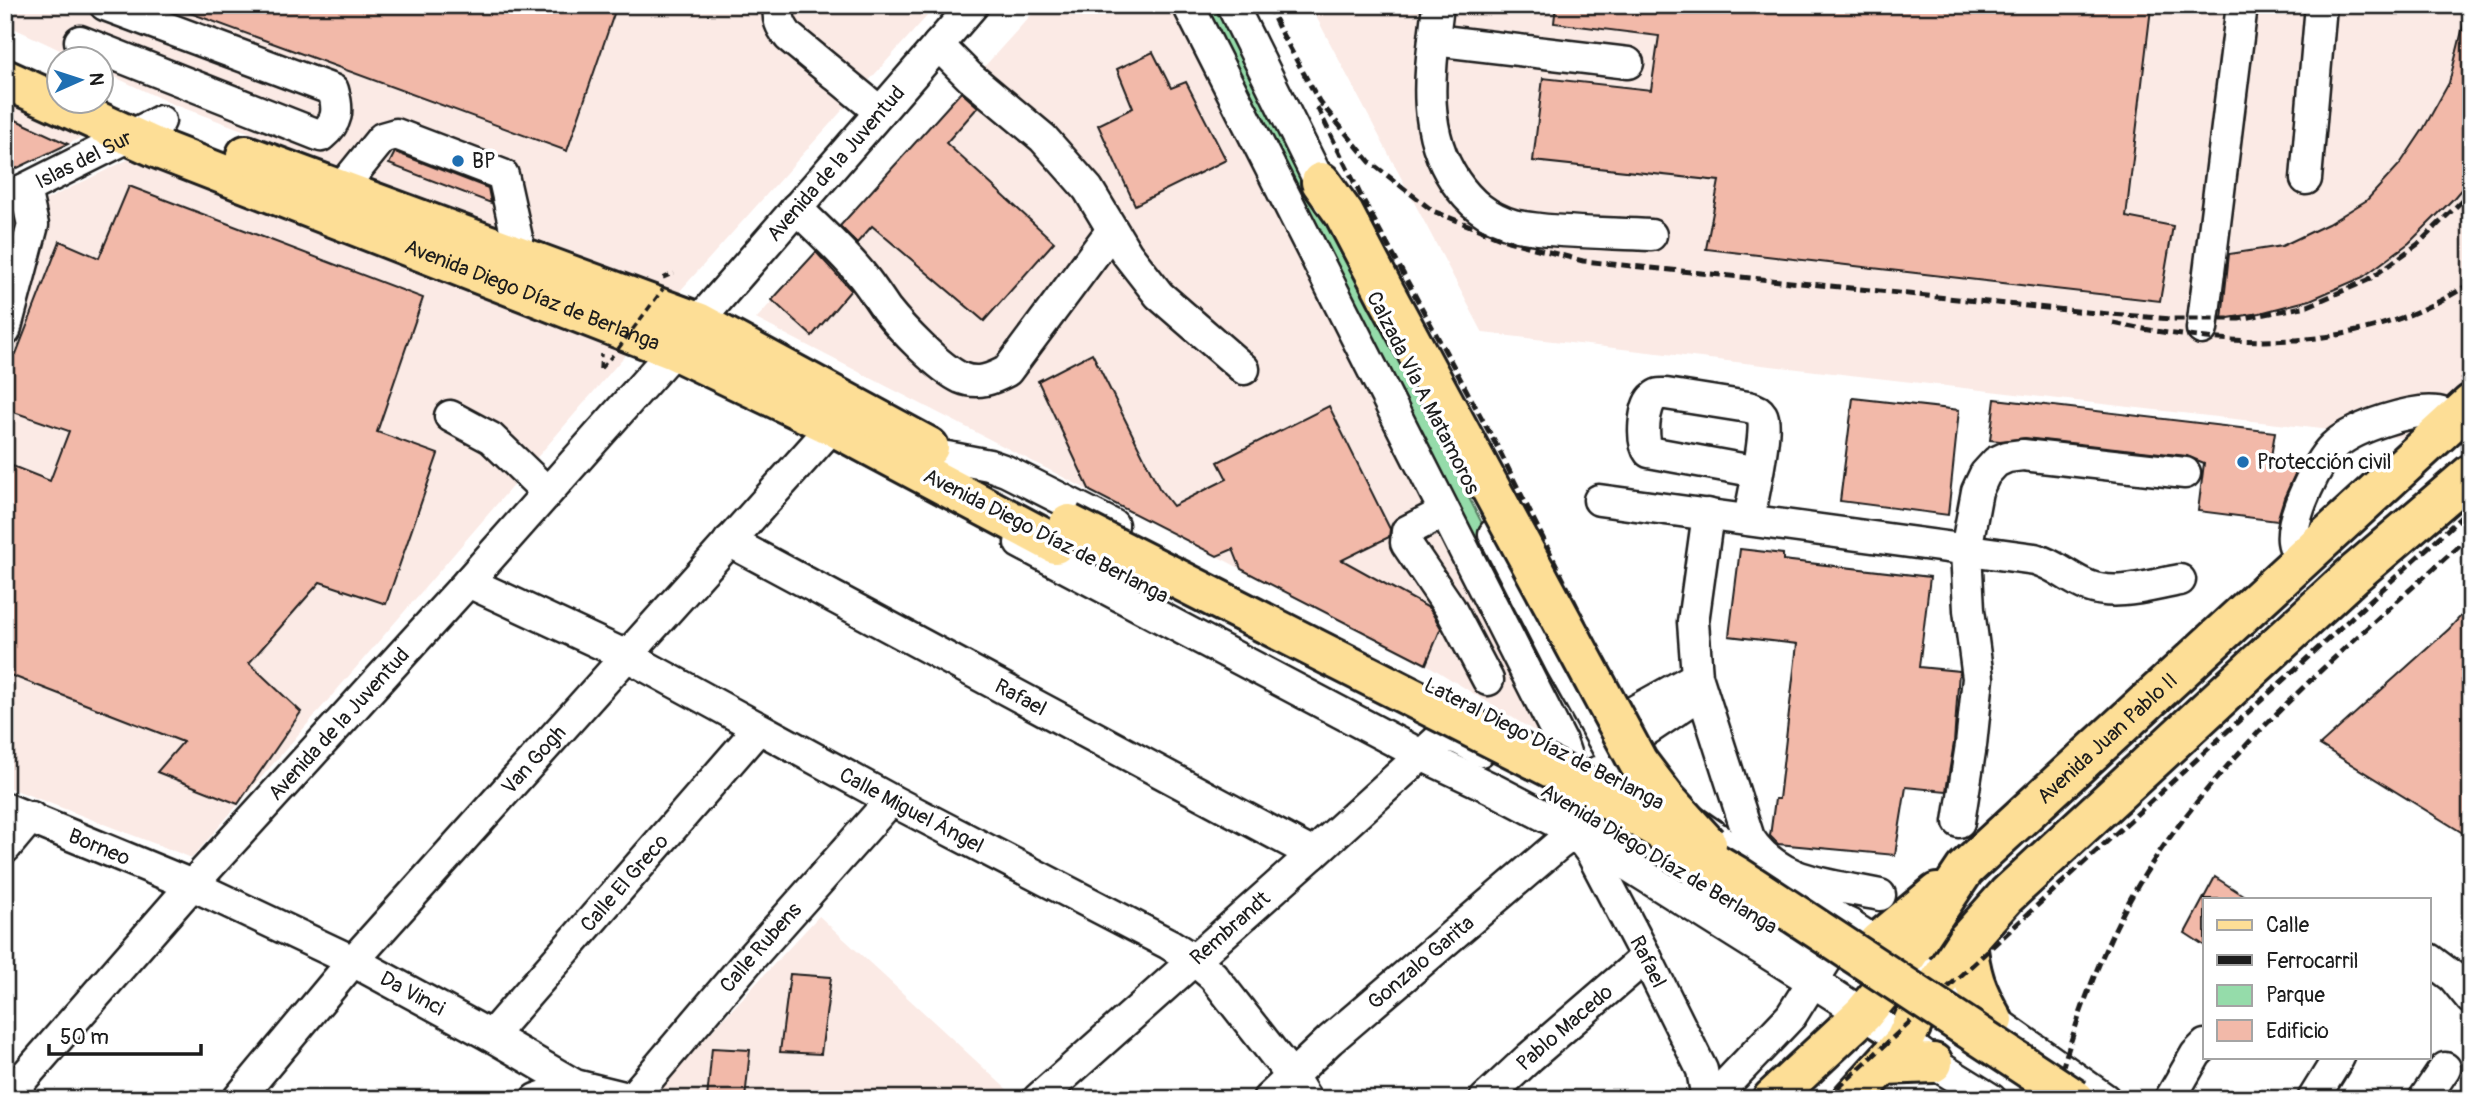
<svg xmlns="http://www.w3.org/2000/svg" width="2476" height="1104" font-family="Pangolin,sans-serif">
<rect width="100%" height="100%" fill="#fff"/>
<filter id="ink" filterUnits="userSpaceOnUse"><feTurbulence type="fractalNoise" baseFrequency=".0143" numOctaves="2"/><feDisplacementMap in="SourceGraphic" scale="14" xChannelSelector="R" yChannelSelector="G"/><feConvolveMatrix kernelMatrix="1 2 1 2 8 2 1 2 1" color-interpolation-filters="sRGB"/></filter>
<g filter="url(#ink)">
<g fill="#fbeae5">
<polygon points="5,5 937,5 679,292 170,103 102,71 102,60 79,59 5,24"/>
<polygon points="1040,5 1180,5 1547,739 1426,664 756,319"/>
<polygon points="1310,5 2471,5 2471,375 2401,438 1483,333"/>
<polygon points="5,90 95,131 5,174"/>
<polygon points="133,157 640,338 192,858 5,786 5,220"/>
<polygon points="819,916 1013,1095 1008,1099 663,1099 658,1089"/>
</g>
<polygon fill="#95dcaa" stroke="#587c63" stroke-width="2" points="1199,5 1218,5 1548,653 1532,663"/>
<g fill="#f2b9a9" stroke="#1c1c1c" stroke-width="2">
<polygon points="174,5 617,5 567,151 174,7"/>
<polygon points="1556,5 2139,5 2151,8 2126,217 2173,226 2160,301 1706,249 1719,181 1533,161 1543,78 1651,90 1659,36 1554,23"/>
<polygon points="2465,19 2471,20 2471,178 2453,199 2409,243 2363,277 2310,300 2260,313 2222,319 2229,254 2282,246 2328,224 2367,200 2400,164 2424,128 2449,83"/>
<polygon points="1153,52 1171,88 1186,82 1226,160 1135,205 1098,125 1133,108 1117,69"/>
<polygon points="961,92 978,107 946,143 1054,242 984,321 872,226 857,243 840,226"/>
<polygon points="5,115 68,144 5,174"/>
<polygon points="395,152 488,188 491,203 389,164"/>
<polygon points="129,186 423,298 377,432 438,454 386,604 320,582 249,663 301,712 238,804 157,772 183,742 5,673 5,463 50,481 69,431 5,409 5,349 16,354 60,241 99,258"/>
<polygon points="816,252 851,290 812,336 772,300"/>
<polygon points="1092,353 1159,488 1173,506 1227,479 1218,462 1329,406 1390,529 1389,537 1342,560 1429,608 1441,628 1426,664 1241,569 1233,549 1217,556 1090,491 1038,381"/>
<polygon points="1853,398 1959,410 1948,515 1840,501"/>
<polygon points="1995,399 2275,432 2271,457 2297,460 2296,472 2284,498 2277,521 2198,511 2204,463 2187,456 2025,438 2000,441 1990,440"/>
<polygon points="1740,549 1783,554 1783,560 1930,577 1919,667 1959,671 1954,743 1946,791 1906,787 1895,855 1778,844 1770,836 1775,799 1779,799 1797,644 1729,636"/>
<polygon points="2471,605 2471,838 2320,745 2449,629"/>
<polygon points="2215,877 2249,899 2205,899 2205,946 2185,933"/>
<polygon points="790,974 831,977 821,1054 780,1052"/>
<polygon points="712,1048 750,1050 745,1099 707,1099"/>
</g>
<g fill="none" stroke-linecap="round" stroke-linejoin="round">
<g stroke="#1c1c1c" stroke-width="35">
<g id="minor">
<path d="M780 5C776 18 781 27 789 37L880 112"/>
<path d="M1188 5 1561 741C1572 772 1579 799 1575 832"/>
<polyline points="1232,5 1329,201"/>
<path d="M1438 5C1431 66 1419 127 1455 181 1470 203 1487 217 1513 225 1521 227 1531 228 1539 229 1576 233 1614 233 1651 235"/>
<polyline points="1434,40 1628,63"/>
<path d="M80 41 321 136C338 122 339 111 333 90L105 5"/>
<polyline points="938,45 970,77 1043,138 1088,189 1127,254 1159,295 1244,369"/>
<polyline points="2306,179 2321,5"/>
<polyline points="340,190 382,138 396,134 503,175 521,256"/>
<path id="s1" d="M5 199 160 121"/>
<path d="M796 208C818 229 841 250 861 274 870 285 878 297 886 309 902 329 939 368 961 378 978 385 992 379 1007 371L1112 230"/>
<path id="s2" d="M698 322 973 5"/>
<polyline points="2202,329 2242,5"/>
<polyline points="5,331 33,225 25,189"/>
<polyline points="450,416 491,438 547,492"/>
<polyline points="947,457 989,465 1006,471 1113,525"/>
<path d="M1599 500 2035 559C2058 566 2068 578 2088 586 2116 597 2151 585 2180 580"/>
<polyline points="1444,512 1407,531 1406,543 1450,608 1488,680"/>
<path d="M1708 514 1693 622 1697 676 1749 838C1779 884 1830 884 1880 895"/>
<path d="M1749 519C1752 502 1769 427 1762 415 1759 410 1753 408 1748 407L1666 394C1660 394 1658 393 1654 397 1643 405 1641 442 1649 452L1758 472"/>
<path id="s3" d="M729 541 1313 854"/>
<polyline points="1020,543 1421,755 1491,788 1575,832 1812,981 1896,1035 1933,1063 1991,1099"/>
<path d="M2304 559C2298 553 2294 549 2293 541 2290 518 2318 458 2336 444 2356 427 2413 408 2438 412 2444 413 2448 416 2453 419"/>
<path id="s4" d="M468 582 627 656 891 800 1169 944 1194 960 1213 976 1293 1078 1306 1099"/>
<polyline points="1622,718 1691,680"/>
<polyline points="1611,754 1702,693"/>
<polyline points="1597,772 1682,814 1772,876 1948,988 2105,1099"/>
<path id="s5" d="M5 808 192 885 353 961 491 1036 575 1085 632 1099"/>
<polyline points="1959,822 1971,745 1978,678 1969,610 1966,550 1977,491 1985,474 1996,462 2007,457 2023,455 2185,473"/>
<path id="s6" d="M1581 839 1592 854 1646 957 1702 1070 1707 1099"/>
<polyline points="5,848 31,817"/>
<polyline points="1696,875 1811,947"/>
<polyline points="2429,959 2453,977 2471,999"/>
<path id="s7" d="M491 1036 758 729"/>
<path id="s8" d="M632 1098 748 961 891 800"/>
<path id="s9" d="M5 1099 192 885 468 582 674 350"/>
<path id="s10" d="M238 1099 353 961 833 426"/>
<polyline points="536,1099 575,1085"/>
<path id="s11" d="M1038 1099 1313 854 1439 739C1453 732 1468 744 1480 751"/>
<path id="s12" d="M1268 1099 1330 1040 1558 845C1588 823 1625 798 1611 754L1561 665 1494 534"/>
<path id="s13" d="M1485 1099 1530 1057 1646 957"/>
<polyline points="1712,1099 1791,1016 1849,924"/>
<polyline points="2170,1099 2196,1054 2205,1045"/>
<polyline points="2313,1099 2339,1057"/>
<polyline points="2424,1099 2445,1068"/>
</g>
</g>
<g stroke="#1c1c1c" stroke-width="44">
<g id="major">
<path id="s14" d="M5 79 161 150 674 350 833 426 1055 544"/>
<polyline points="246,155 698,322 929,447"/>
<polyline points="1321,182 1344,214 1388,298"/>
<path d="M1967 940C1970 974 1976 991 1993 1020"/>
<polyline points="1878,942 1937,893"/>
<polyline points="1885,1065 1933,1063"/>
<path id="s15" d="M1772 1099 1863 1014 1888 984 1965 869 2471 404"/>
<polyline points="1852,1099 1904,1042 1915,1018 1967,940 2007,895 2353,575 2471,474"/>
</g>
</g>
<g stroke="#1c1c1c" stroke-width="3.5" stroke-dasharray="7 5" stroke-linecap="butt">
<polyline points="663,278 674,273"/>
<polyline points="601,368 613,355"/>
<polyline points="600,369 601,354"/>
</g>
<use href="#minor" stroke="#fff" stroke-width="30"/>
<use href="#major" stroke="#fdde96" stroke-width="38"/>
<g stroke="#1c1c1c" stroke-width="5" stroke-dasharray="10 5" stroke-linecap="butt">
<polyline points="1268,5 1285,41"/>
<polyline points="1281,32 1319,101 1370,162 1433,211 1508,241 1583,261 2086,312 2171,319 2239,319 2308,306 2368,280 2418,244 2471,192"/>
<polyline points="1317,107 1361,196 1499,450 1641,735 1690,824"/>
<path d="M2113 323C2238 349 2359 355 2471 283"/>
<polyline points="1826,1099 2471,508"/>
<path d="M2053 1099C2076 1021 2102 943 2145 874 2227 744 2357 638 2471 535"/>
</g>
<g stroke="#1c1c1c" stroke-width="44" stroke-linecap="butt">
<g id="major-bridge">
<polyline points="1388,298 1638,762 1666,799 1707,844"/>
<polyline points="1069,524 1577,781 1737,876 2075,1099"/>
</g>
</g>
<polyline stroke="#1c1c1c" stroke-width="3.5" stroke-dasharray="7 5" stroke-linecap="butt" points="618,349 663,289"/>
<use href="#major-bridge" stroke="#fdde96" stroke-width="38"/>
</g>
</g>
<g fill="#1f6fb2" stroke="#fff" stroke-width="2.5">
<circle cx="458" cy="161" r="7"/>
<circle cx="2243" cy="462" r="7"/>
</g>
<g text-anchor="middle" dominant-baseline="central" stroke-width="7" stroke-linejoin="round" paint-order="stroke">
<g font-size="21" fill="#1c1c1c" stroke="#fff">
<text stroke="none"><textPath href="#s1" startOffset="88">Islas del Sur</textPath></text>
<text stroke="none"><textPath href="#s2" startOffset="210">Avenida de la Juventud</textPath></text>
<text stroke="none"><textPath href="#s14" startOffset="570">Avenida Diego Díaz de Berlanga</textPath></text>
<text transform="translate(1423 393) rotate(63)">Calzada Vía A Matamoros</text>
<text transform="translate(1046 536) rotate(27)">Avenida Diego Díaz de Berlanga</text>
<text stroke="none"><textPath href="#s3" startOffset="331">Rafael</textPath></text>
<text stroke="none"><textPath href="#s9" startOffset="502">Avenida de la Juventud</textPath></text>
<text stroke="none"><textPath href="#s15" startOffset="495">Avenida Juan Pablo II</textPath></text>
<text transform="translate(1544 744) rotate(27)">Lateral Diego Díaz de Berlanga</text>
<text stroke="none"><textPath href="#s10" startOffset="450">Van Gogh</textPath></text>
<text stroke="none"><textPath href="#s4" startOffset="499">Calle Miguel Ángel</textPath></text>
<text stroke="none"><textPath href="#s5" startOffset="102">Borneo</textPath></text>
<text transform="translate(1659 859) rotate(31)">Avenida Diego Díaz de Berlanga</text>
<text stroke="none"><textPath href="#s7" startOffset="203">Calle El Greco</textPath></text>
<text stroke="none"><textPath href="#s11" startOffset="257">Rembrandt</textPath></text>
<text stroke="none"><textPath href="#s8" startOffset="198">Calle Rubens</textPath></text>
<text stroke="none"><textPath href="#s6" startOffset="140">Rafael</textPath></text>
<text stroke="none"><textPath href="#s12" startOffset="205">Gonzalo Garita</textPath></text>
<text stroke="none"><textPath href="#s5" startOffset="448">Da Vinci</textPath></text>
<text stroke="none"><textPath href="#s13" startOffset="107">Pablo Macedo</textPath></text>
</g>
<g font-size="21" fill="#1c1c1c" stroke="#fff" text-anchor="start">
<text x="472" y="161">BP</text>
<text x="2257" y="462">Protección civil</text>
</g>
</g>
<rect width="2476" height="1104" fill="none" stroke="#fff" stroke-width="28"/>
<rect x="14" y="14" width="2448" height="1076" fill="none" stroke="#1c1c1c" stroke-width="2.5" filter="url(#ink)"/>
<rect x="2203" y="898" width="228" height="161" fill="#ffffff" stroke="#a4a4a4" stroke-width="2"/>
<rect x="2217" y="920" width="35" height="10" fill="#fdde96" stroke="#a4a4a4" stroke-width="2"/>
<text x="2266" y="932" font-size="21" fill="#1c1c1c">Calle</text>
<rect x="2217" y="955" width="35" height="10" fill="#1c1c1c" stroke="#a4a4a4" stroke-width="2"/>
<text x="2266" y="968" font-size="21" fill="#1c1c1c">Ferrocarril</text>
<rect x="2217" y="985" width="35" height="21" fill="#95dcaa" stroke="#a4a4a4" stroke-width="2"/>
<text x="2266" y="1002" font-size="21" fill="#1c1c1c">Parque</text>
<rect x="2217" y="1020" width="35" height="21" fill="#f2b9a9" stroke="#a4a4a4" stroke-width="2"/>
<text x="2266" y="1038" font-size="21" fill="#1c1c1c">Edificio</text>
<g transform="translate(80 80) rotate(87)"><circle r="33" fill="#ffffff" stroke="#a4a4a4" stroke-width="2"/>
<path d="M0-5L12 26L0 18L-12 26Z" fill="#1f6fb2"/>
<text y="-10" font-size="19" font-weight="bold" text-anchor="middle" fill="#1c1c1c">N</text>
</g>
<path d="M49 1044v10h152v-10" fill="none" stroke="#1c1c1c" stroke-width="3.5"/>
<text x="60" y="1044" font-size="21" fill="#1c1c1c" stroke="#ffffff" stroke-width="5" paint-order="stroke">50 m</text>
</svg>
